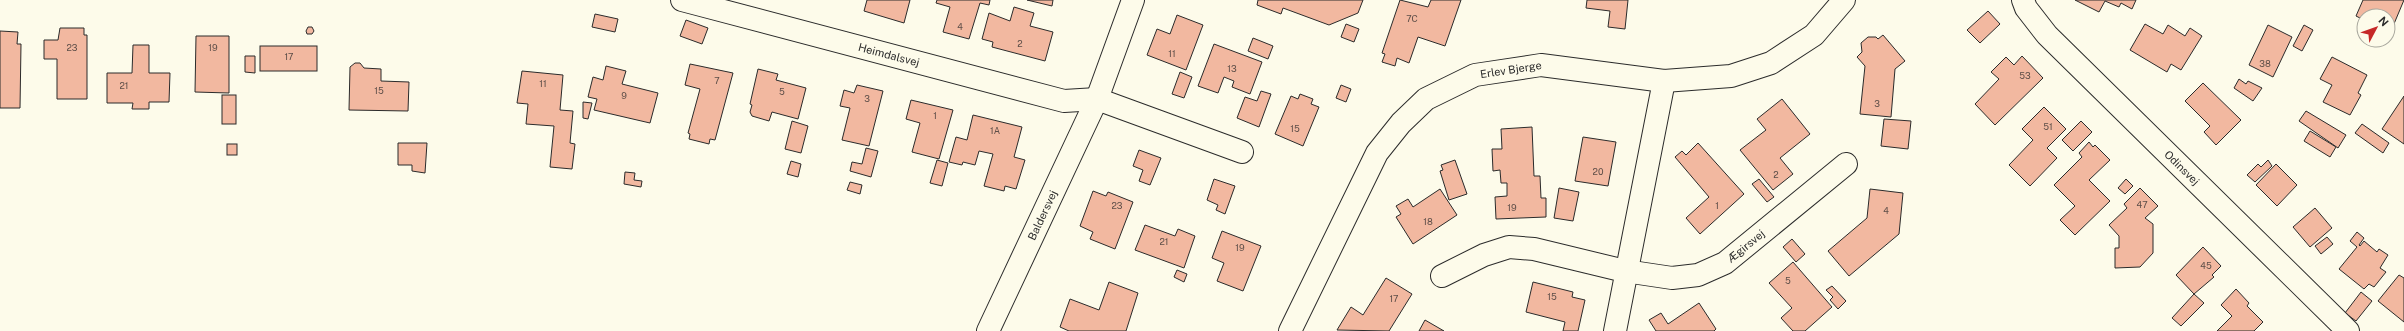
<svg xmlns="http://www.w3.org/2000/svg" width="2404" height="331" font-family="'Public Sans',sans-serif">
<rect width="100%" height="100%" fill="#fdfbea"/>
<g fill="#f2b8a0" stroke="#2b2b2b">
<polygon points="867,0 910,0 904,23 864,11"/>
<polygon points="937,0 990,0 989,5 980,3 969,39 943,32 950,7 936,3"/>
<polygon points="1027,0 1053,0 1052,6"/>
<polygon points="1258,0 1363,0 1358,13 1329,25 1283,8 1281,14 1257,5"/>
<polygon points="1400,0 1428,7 1431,0 1461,0 1445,46 1418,37 1409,63 1397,58 1395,66 1382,62 1385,54 1382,53"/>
<polygon points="1587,0 1628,0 1625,29 1608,27 1610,11 1586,8"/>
<polygon points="2075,0 2136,0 2132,9 2121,3 2119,7 2105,1 2099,12"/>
<polygon points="2363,0 2404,0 2391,31 2388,29 2388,16 2364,16 2364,20 2356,16"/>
<polygon points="1014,7 1034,13 1030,26 1053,32 1045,61 992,47 993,42 982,39 989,13 1010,21"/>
<polygon points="1988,11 2000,24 1980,43 1967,30"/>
<polygon points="595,14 618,19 615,32 592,27"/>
<polygon points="1177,15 1203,25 1186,70 1147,55 1157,29 1170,34"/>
<polygon points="686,20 708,28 702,44 680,36"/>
<polygon points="1346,24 1359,29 1354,42 1341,37"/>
<polygon points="2145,24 2163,34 2168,25 2185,36 2190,28 2202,36 2181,70 2171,64 2167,72 2130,50"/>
<polygon points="2268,25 2292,37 2273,77 2249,65"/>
<polygon points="2304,25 2313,30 2302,51 2293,46"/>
<polygon points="308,27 312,27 314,31 312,34 307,34 306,31"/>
<polygon points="60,28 84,28 84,35 87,35 87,99 57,99 57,59 44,59 44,40 58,40"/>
<polygon points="0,31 18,32 17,44 21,44 20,108 0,108"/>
<polygon points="1883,35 1905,61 1895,69 1891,117 1860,114 1865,66 1857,57 1862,52 1861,43 1868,37 1876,37 1878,39"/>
<polygon points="196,36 229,36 229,93 195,92"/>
<polygon points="1253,38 1273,46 1268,59 1248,51"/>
<polygon points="1214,44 1262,62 1250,94 1232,87 1234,81 1224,77 1218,93 1198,86"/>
<polygon points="133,45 149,45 149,73 170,73 169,102 149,102 149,109 132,109 133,103 107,103 107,73 132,73"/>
<rect x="260" y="46" width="57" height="25"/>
<polygon points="245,56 255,56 255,73 245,72"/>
<polygon points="2022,56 2043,78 1995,125 1975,104 1999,79 1991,72 2006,57 2014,65"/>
<polygon points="2332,57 2367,75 2358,93 2361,95 2350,115 2323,102 2332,85 2320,79"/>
<polygon points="355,63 360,63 364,68 381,69 381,81 409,82 408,111 349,110 350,67"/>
<polygon points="690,64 733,73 715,140 710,139 709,144 689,139 690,134 688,133 700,89 685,85"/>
<polygon points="606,66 626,71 622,84 658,93 650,123 594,110 597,99 588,97 593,77 603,80"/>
<polygon points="758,69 778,74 776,80 806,88 798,119 772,112 769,121 752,116 750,112 752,105 750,104"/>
<polygon points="522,71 563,75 560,110 573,111 570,143 575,144 572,169 550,167 554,126 526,124 528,104 517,103"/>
<polygon points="1180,72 1192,77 1184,98 1172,94"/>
<polygon points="2239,79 2246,84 2248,81 2262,88 2253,101 2234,88"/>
<polygon points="2203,83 2241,120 2216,145 2204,132 2210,126 2185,101"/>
<polygon points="857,85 883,91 869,146 842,140 850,108 840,106 844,90 854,93"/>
<polygon points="1341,85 1351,89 1346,102 1336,98"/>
<polygon points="1261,91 1271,94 1259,127 1237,118 1245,97 1257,101"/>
<polygon points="1300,94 1313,99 1311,104 1319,107 1303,146 1275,134 1291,96 1298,99"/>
<rect x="222" y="95" width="14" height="29"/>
<polygon points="2404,96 2404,144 2382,129"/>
<polygon points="1782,99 1810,134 1780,158 1793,174 1773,190 1740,150 1766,130 1757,119"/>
<polygon points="911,100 953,110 939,159 912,152 920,123 906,119"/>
<polygon points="583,102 592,103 588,119 583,118"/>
<polygon points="2044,107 2066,129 2047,148 2057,158 2030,186 2009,165 2033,140 2022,129"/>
<polygon points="2306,111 2346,135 2338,148 2299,121"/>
<polygon points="973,115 1022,127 1014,157 1025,160 1016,189 1005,186 1004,191 984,186 993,154 979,151 975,165 963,162 962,165 949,162 956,137 967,140"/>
<polygon points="1884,119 1911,121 1908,149 1881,146"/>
<polygon points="792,121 808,126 801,153 785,149"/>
<polygon points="2081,121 2092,132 2073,151 2062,140"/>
<polygon points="2362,124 2389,143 2383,153 2355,133"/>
<polygon points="1532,127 1534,176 1540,176 1541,198 1546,198 1546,217 1496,219 1495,197 1507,196 1507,183 1501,183 1500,170 1493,171 1492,149 1502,149 1501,129"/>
<polygon points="2310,131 2336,147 2330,157 2304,141"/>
<polygon points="1583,137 1616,142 1608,186 1575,181"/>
<polygon points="2089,142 2093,147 2095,145 2110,160 2089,180 2110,201 2075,235 2060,220 2075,206 2054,185 2082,157 2079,153"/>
<polygon points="398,143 427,143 425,173 412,171 412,165 398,165"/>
<polygon points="1698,143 1744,194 1700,234 1686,218 1709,197 1675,157 1682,151 1686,155"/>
<rect x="227" y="144" width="10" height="11"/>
<polygon points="866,148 878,151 871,177 850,171 852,162 862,164"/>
<polygon points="1139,150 1161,158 1150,185 1139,181 1143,170 1133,166"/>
<polygon points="937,160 948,163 942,186 930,183"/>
<polygon points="1455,160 1467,194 1449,200 1440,171 1443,170 1441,165"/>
<polygon points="2268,160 2272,166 2255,182 2247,175 2258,164 2261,167"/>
<polygon points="791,161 801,164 798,177 787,174"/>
<polygon points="2276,164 2297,185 2277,206 2256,185"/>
<polygon points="625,172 635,173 634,180 642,181 641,187 624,184"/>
<polygon points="1214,179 1235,186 1225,214 1216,210 1218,205 1207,200"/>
<polygon points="1759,179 1774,197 1767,202 1752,184"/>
<polygon points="2126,179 2133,186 2125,194 2118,188"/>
<polygon points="850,182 862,185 860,194 847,190"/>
<polygon points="1559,188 1579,192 1573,221 1554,218"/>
<polygon points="2140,188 2158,206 2145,218 2153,224 2153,253 2140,267 2115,268 2115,248 2119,248 2119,236 2109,225 2127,208 2124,204"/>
<polygon points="1440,189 1457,215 1413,244 1396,217 1401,214 1396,206 1408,199 1413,207"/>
<polygon points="1870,189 1903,193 1899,234 1849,276 1828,251 1867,218"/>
<polygon points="1093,191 1106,196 1108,192 1133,202 1115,249 1090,239 1093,232 1080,226"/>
<polygon points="2315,208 2332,228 2310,247 2293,227"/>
<polygon points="1145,225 1175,236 1178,229 1195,236 1184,268 1135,250"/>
<polygon points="1222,231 1261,246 1243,291 1217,281 1224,263 1212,258"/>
<polygon points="2357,232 2364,238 2359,245 2360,246 2364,241 2377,252 2379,249 2388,255 2380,268 2386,272 2374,287 2369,284 2364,289 2339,269 2357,247 2350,241"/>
<polygon points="2327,237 2333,244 2321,254 2315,246"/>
<polygon points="1792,239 1805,254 1796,262 1783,247"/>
<polygon points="2203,247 2221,266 2212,275 2214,277 2194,294 2176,275"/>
<polygon points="1793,262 1832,307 1805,331 1793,331 1781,318 1792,308 1769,283"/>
<polygon points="1177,270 1187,274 1184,282 1174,277"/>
<polygon points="2399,275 2404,278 2404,322 2378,301"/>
<polygon points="1386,278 1412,294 1389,331 1337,330 1351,307 1363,315"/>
<polygon points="1109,282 1138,293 1126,331 1069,331 1060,327 1070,299 1099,310"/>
<polygon points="1533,282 1573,292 1572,297 1585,300 1578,331 1563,331 1565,322 1526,312"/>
<polygon points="1832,286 1846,301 1838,309 1830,300 1833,297 1826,290"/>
<polygon points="2236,289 2249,303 2247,306 2263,322 2254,331 2217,331 2232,316 2221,305"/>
<polygon points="2361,292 2372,301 2356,321 2345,313"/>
<polygon points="2194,294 2204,303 2181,326 2172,318"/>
<polygon points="1699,303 1716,329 1714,331 1656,331 1649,320 1661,313 1668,324"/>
<polygon points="1425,320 1444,331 1419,331"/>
</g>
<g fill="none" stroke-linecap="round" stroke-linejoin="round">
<g stroke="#2b2b2b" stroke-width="24">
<g id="minor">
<path id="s1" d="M682 0 1064 101 1097 99 1242 152"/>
<path id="s2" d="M2023 0 2026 8 2047 35 2348 331"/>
<path id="s3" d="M1442 276 1484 255 1509 247 1534 249 1625 271 1672 278 1698 275 1725 263 1846 164"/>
<path id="s4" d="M988 331 1097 99 1133 0"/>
<path id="s5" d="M1290 331 1377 153 1401 123 1426 99 1475 75 1541 65 1664 81 1731 76 1771 63 1814 35 1844 0"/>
<polyline points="1615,331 1664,81"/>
</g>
</g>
<use href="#minor" stroke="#fdfbea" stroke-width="22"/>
</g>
<g text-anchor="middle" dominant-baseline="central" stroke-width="3" stroke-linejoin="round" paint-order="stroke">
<g font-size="9" fill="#5d4e48">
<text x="1412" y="18">7C</text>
<text x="960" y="26">4</text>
<text x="1020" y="43">2</text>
<text x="72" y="47">23</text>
<text x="213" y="47">19</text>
<text x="1172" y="53">11</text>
<text x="289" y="56">17</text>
<text x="2265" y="63">38</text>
<text x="1232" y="68">13</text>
<text x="2025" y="75">53</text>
<text x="717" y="80">7</text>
<text x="543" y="83">11</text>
<text x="124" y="85">21</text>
<text x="379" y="90">15</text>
<text x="782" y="91">5</text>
<text x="624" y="95">9</text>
<text x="867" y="98">3</text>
<text x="1877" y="103">3</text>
<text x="935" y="115">1</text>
<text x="2048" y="126">51</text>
<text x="1295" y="128">15</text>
<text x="995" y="130">1A</text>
<text x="1598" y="171">20</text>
<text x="1776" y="174">2</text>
<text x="2142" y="204">47</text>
<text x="1117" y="205">23</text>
<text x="1717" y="205">1</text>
<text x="1512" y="207">19</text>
<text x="1886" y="210">4</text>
<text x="1428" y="221">18</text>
<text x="1164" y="241">21</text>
<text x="1240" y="247">19</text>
<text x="2206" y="265">45</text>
<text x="1788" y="280">5</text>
<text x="1552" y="296">15</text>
<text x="1394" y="298">17</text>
</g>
<g font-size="11" fill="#2b2b2b" stroke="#fdfbea">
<text stroke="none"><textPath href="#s1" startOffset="214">Heimdalsvej</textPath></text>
<text stroke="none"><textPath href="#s5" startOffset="362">Erlev Bjerge</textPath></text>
<text stroke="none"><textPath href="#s2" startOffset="232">Odinsvej</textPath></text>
<text stroke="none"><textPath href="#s4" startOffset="128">Baldersvej</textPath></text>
<text stroke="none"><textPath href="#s3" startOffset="322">Ægirsvej</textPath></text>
</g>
</g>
<g transform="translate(2376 28) rotate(49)"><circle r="19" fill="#fdfbea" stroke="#a9a89e"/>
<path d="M0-3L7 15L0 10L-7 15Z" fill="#c62828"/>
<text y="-6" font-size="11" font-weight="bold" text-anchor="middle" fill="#2b2b2b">N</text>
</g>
</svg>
